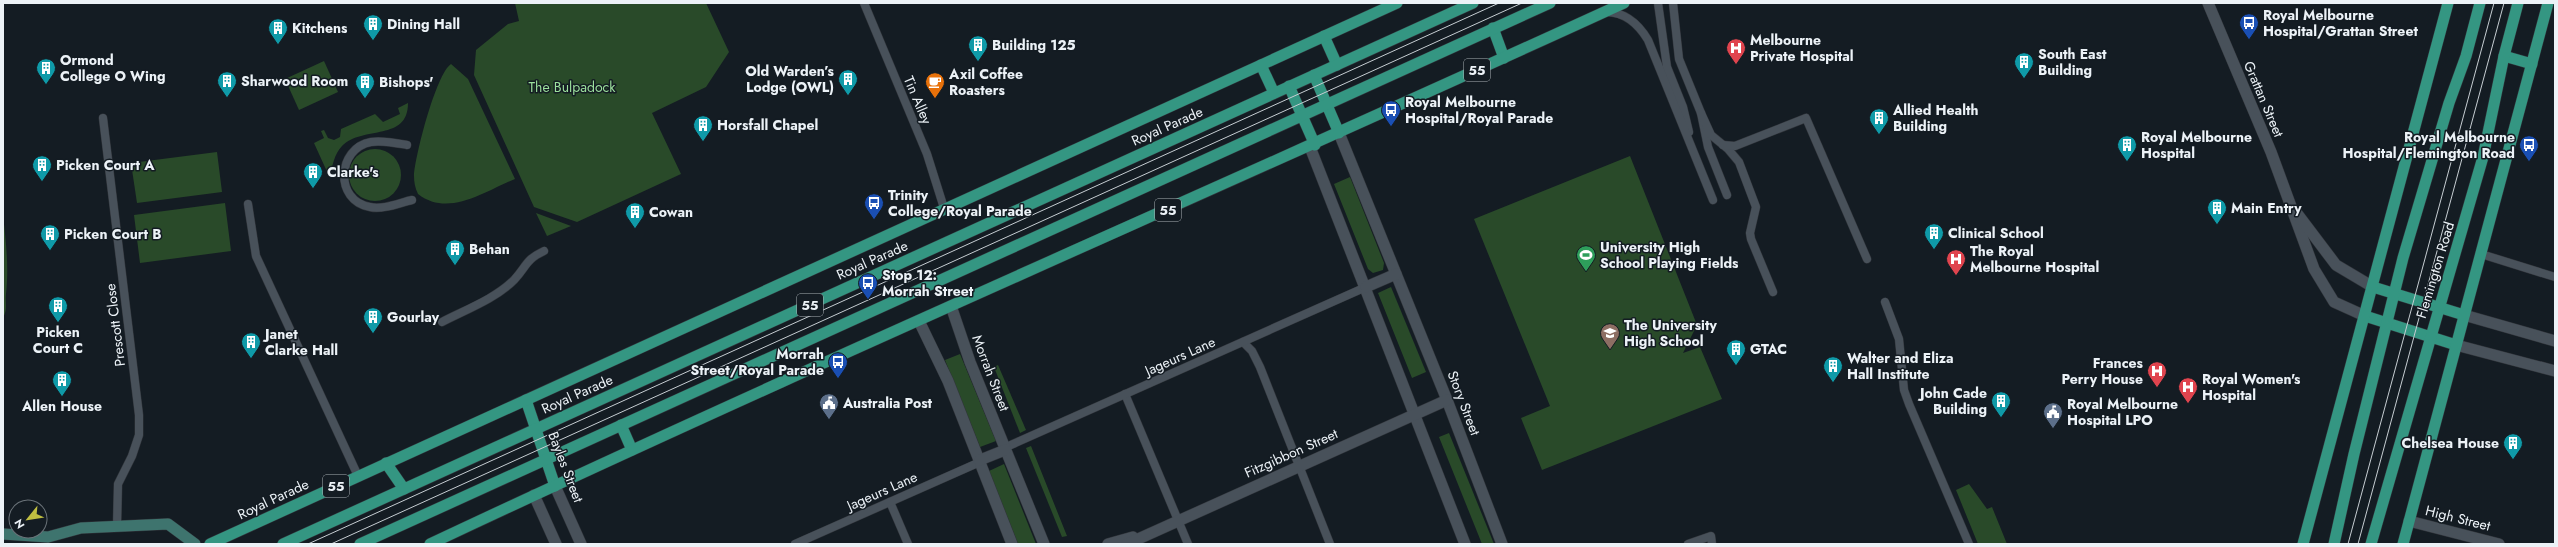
<svg xmlns="http://www.w3.org/2000/svg" width="2558" height="547" font-family="Jost,sans-serif">
<rect width="100%" height="100%" fill="#141c23"/>
<g fill="#294a29">
<polygon points="515,3 706,3 729,52 706,87 652,113 681,174 577,222 534,207 474,75 476,50 508,24 519,21"/>
<polygon points="324,61 338,92 299,110 285,79"/>
<path d="M451 64 468 79 515 179C485 191 449 218 418 194 415 188 414 182 414 176 415 156 436 74 451 64Z"/>
<path d="M408 103C408 142 363 125 342 146 334 154 333 166 329 176L314 143 324 138 321 131 324 130 328 138 334 140 340 137 341 129 375 114 383 122 400 114 398 108Z"/>
<circle cx="375" cy="175" r="26"/>
<polygon points="217,152 222,192 137,203 131,163"/>
<polygon points="1630,156 1697,325 1683,353 1700,347 1722,399 1542,470 1521,418 1550,406 1474,219"/>
<polygon points="1350,177 1384,263 1383,270 1373,273 1368,269 1334,184"/>
<polygon points="225,203 231,251 140,263 134,215"/>
<polygon points="536,213 571,226 547,236"/>
<path d="M3 215C6 242 9 267 6 294 5 304 8 308 3 318Z"/>
<polygon points="1391,287 1426,372 1412,378 1378,293"/>
<polygon points="960,354 996,441 980,447 945,360"/>
<polygon points="998,365 1026,430 1020,433 994,367"/>
<polygon points="1449,433 1494,544 1482,544 1439,437"/>
<polygon points="1031,446 1067,536 1062,537 1026,448"/>
<polygon points="1004,464 1036,544 1018,544 989,471"/>
<polygon points="1969,484 1987,509 1992,507 2007,544 1978,544 1956,490"/>
</g>
<g fill="none" stroke-linecap="round" stroke-linejoin="round">
<g stroke="#31353b" stroke-width="9">
<g id="service">
<polyline points="864,3 927,154 944,208"/>
<polyline points="1658,3 1667,67 1683,107 1689,132"/>
<polyline points="1673,3 1679,59 1701,113 1708,147 1727,195"/>
<path d="M1606 12C1625 12 1639 25 1648 40L1713 200"/>
<polyline points="1701,113 1711,135 1728,149 1739,162 1756,207 1750,233 1751,239 1773,292"/>
<polyline points="103,118 139,415 139,435 132,456 118,484 117,526"/>
<path d="M407 145C396 143 382 140 371 142 337 148 334 201 370 207 383 210 399 203 412 200"/>
<polyline points="1723,145 1735,146 1806,118 1867,259"/>
<polyline points="248,204 256,256 358,476"/>
<polyline points="2481,254 2555,277"/>
<polyline points="1885,302 1899,339 1904,390 1909,404 1969,544"/>
<path d="M442 322C465 310 495 299 514 280 527 266 525 260 544 251"/>
<polyline points="1243,342 1252,351 1260,367 1330,544"/>
<polyline points="1125,394 1188,544"/>
<polyline points="1004,448 1366,287"/>
<polyline points="890,502 908,544"/>
<polyline points="795,544 980,462"/>
<polyline points="1688,544 1711,536 1712,544"/>
</g>
</g>
<g stroke="#31353b" stroke-width="12">
<g id="minor">
<polyline points="1339,133 1447,400 1502,544"/>
<polyline points="1310,147 1465,544"/>
<polyline points="1366,287 1396,274"/>
<polyline points="951,306 970,362 1044,544"/>
<polyline points="919,321 948,381 1012,544"/>
<polyline points="980,460 1005,450"/>
<polyline points="555,486 581,544"/>
<polyline points="534,495 556,544"/>
<polyline points="2409,521 2499,544"/>
<polyline points="1108,544 1133,537"/>
<polyline points="1127,544 1447,400"/>
</g>
</g>
<g stroke="#31353b" stroke-width="12">
<g id="tertiary">
<polyline points="2208,3 2271,152 2314,269 2334,302 2365,316"/>
<polyline points="2296,212 2336,265 2373,287"/>
<polyline points="2464,315 2555,341"/>
<polyline points="2456,345 2555,371"/>
</g>
</g>
<g stroke="#31353b" stroke-width="12">
<polyline id="secondary" points="3,534 48,537 81,528 168,524 195,544"/>
</g>
<g stroke="#31353b" stroke-width="12">
<g id="primary">
<polyline points="1493,28 1504,58"/>
<polyline points="1324,36 1337,65"/>
<polyline points="2504,56 2532,64"/>
<polyline points="1261,65 1274,93"/>
<polyline points="1314,75 1339,133"/>
<polyline points="1289,86 1315,145"/>
<polyline points="2373,287 2464,315"/>
<polyline points="2365,316 2456,345"/>
<polyline points="526,400 555,486"/>
<polyline points="621,425 632,450"/>
<polyline points="386,463 404,489"/>
<polyline points="210,544 1397,3"/>
<polyline points="283,544 1473,3"/>
<polyline points="360,544 1550,3"/>
<path d="M430 544C825 358 1227 185 1624 3"/>
<polyline points="2303,544 2448,3"/>
<polyline points="2334,544 2354,454 2403,258 2449,103 2466,56 2480,3"/>
<polyline points="2371,544 2483,157 2504,56 2518,3"/>
<polyline points="2403,544 2548,3"/>
</g>
</g>
<use href="#service" stroke="#48515a" stroke-width="8"/>
<use href="#minor" stroke="#48515a" stroke-width="11"/>
<use href="#tertiary" stroke="#48515a" stroke-width="11"/>
<use href="#secondary" stroke="#3e746e" stroke-width="11"/>
<use href="#primary" stroke="#349682" stroke-width="11"/>
<g stroke="#c6cdd2" stroke-width="1">
<polyline points="308,544 1499,3"/>
<polyline points="331,544 1522,3"/>
<polyline points="2348,544 2494,3"/>
<polyline points="2358,544 2504,3"/>
</g>
</g>
<defs>
<g id="bus-pin" transform="scale(1)"><path d="M0 17L-7.5 6A9.5 9.5 0 1 1 7.5 6Z" fill="#1a4fb4" stroke="#141c23"/><path d="M-5-6H5V4H4V6H2V4H-2V6H-4V4H-5ZM-3.5-4V0h7V-4ZM-3.5 1.2v1.5H-2V1.2ZM2 1.2v1.5H3.5V1.2Z" fill="#fff"/></g>
<g id="building-pin" transform="scale(1)"><path d="M0 17L-7.5 6A9.5 9.5 0 1 1 7.5 6Z" fill="#0f9aa8" stroke="#141c23"/><path d="M-4-6H4V6H1V3H-1V6H-4ZM-2.5-4.3h1.7v1.8h-1.7ZM.8-4.3h1.7v1.8H.8ZM-2.5-1h1.7V.8h-1.7ZM.8-1h1.7V.8H.8Z" fill="#fff"/></g>
<g id="hospital-pin" transform="scale(1)"><path d="M0 17L-7.5 6A9.5 9.5 0 1 1 7.5 6Z" fill="#e0444e" stroke="#141c23"/><path d="M-5-5h3v3.5h4V-5h3V5h-3V1.5h-4V5h-3Z" fill="#fff"/></g>
<g id="cafe-pin" transform="scale(1)"><path d="M0 17L-7.5 6A9.5 9.5 0 1 1 7.5 6Z" fill="#e8710a" stroke="#141c23"/><path d="M-5.5-4.5H6V0H3Q3 3.5 0 3.5H-2.5Q-5.5 3.5-5.5 0ZM3-3.2v2h1.7v-2ZM-6 4.5H4V6H-6Z" fill="#fff"/></g>
<g id="stadium-pin" transform="scale(1)"><path d="M0 17L-7.5 6A9.5 9.5 0 1 1 7.5 6Z" fill="#2e9e5b" stroke="#141c23"/><path d="M0-5a6.5 5 0 1 0 0 10a6.5 5 0 1 0 0-10ZM-3.5-1.8h7v3.6h-7Z" fill="#fff"/></g>
<g id="school-pin" transform="scale(1)"><path d="M0 17L-7.5 6A9.5 9.5 0 1 1 7.5 6Z" fill="#8d6e63" stroke="#141c23"/><path d="M0-5L7-2L0 1L-7-2ZM-4 1L0 2.5L4 1V4Q0 6-4 4Z" fill="#fff"/></g>
<g id="civic-pin" transform="scale(1)"><path d="M0 17L-7.5 6A9.5 9.5 0 1 1 7.5 6Z" fill="#5c6f8a" stroke="#141c23"/><path d="M-.6-6.5H3V-4.5H.6V-3L4-1V1h2V6H-6V1h2V-1L-.6-3ZM-1.2 2.5V6h2.4V2.5Z" fill="#fff"/></g>
</defs>
<g fill-rule="evenodd">
<use href="#bus-pin" x="2249" y="23"/>
<use href="#building-pin" x="373" y="24"/>
<use href="#building-pin" x="278" y="28"/>
<use href="#building-pin" x="978" y="45"/>
<use href="#hospital-pin" x="1736" y="48"/>
<use href="#building-pin" x="2024" y="62"/>
<use href="#building-pin" x="46" y="68"/>
<use href="#building-pin" x="848" y="79"/>
<use href="#building-pin" x="227" y="81"/>
<use href="#building-pin" x="365" y="82"/>
<use href="#cafe-pin" x="935" y="82"/>
<use href="#bus-pin" x="1391" y="110"/>
<use href="#building-pin" x="1879" y="118"/>
<use href="#building-pin" x="703" y="125"/>
<use href="#building-pin" x="2127" y="145"/>
<use href="#bus-pin" x="2529" y="145"/>
<use href="#building-pin" x="42" y="165"/>
<use href="#building-pin" x="313" y="172"/>
<use href="#bus-pin" x="874" y="203"/>
<use href="#building-pin" x="2217" y="208"/>
<use href="#building-pin" x="635" y="212"/>
<use href="#building-pin" x="1934" y="233"/>
<use href="#building-pin" x="50" y="234"/>
<use href="#building-pin" x="455" y="249"/>
<use href="#stadium-pin" x="1586" y="255"/>
<use href="#hospital-pin" x="1956" y="259"/>
<use href="#bus-pin" x="868" y="283"/>
<use href="#building-pin" x="58" y="306"/>
<use href="#building-pin" x="373" y="317"/>
<use href="#school-pin" x="1610" y="333"/>
<use href="#building-pin" x="251" y="342"/>
<use href="#building-pin" x="1736" y="349"/>
<use href="#bus-pin" x="838" y="362"/>
<use href="#building-pin" x="1833" y="366"/>
<use href="#hospital-pin" x="2157" y="371"/>
<use href="#building-pin" x="62" y="380"/>
<use href="#hospital-pin" x="2188" y="387"/>
<use href="#building-pin" x="2001" y="401"/>
<use href="#civic-pin" x="829" y="403"/>
<use href="#civic-pin" x="2053" y="412"/>
<use href="#building-pin" x="2513" y="443"/>
</g>
<g text-anchor="middle" dominant-baseline="central" stroke-width="3" stroke-linejoin="round" paint-order="stroke">
<g fill="#141c23" stroke="#abb2b7" stroke-width="1">
<rect x="1464" y="59" width="26" height="22" rx="3"/>
<rect x="1155" y="199" width="26" height="22" rx="3"/>
<rect x="797" y="294" width="26" height="22" rx="3"/>
<rect x="323" y="475" width="26" height="22" rx="3"/>
</g>
<g font-size="13" font-weight="bold" fill="#ecf2f7">
<text x="1477" y="70">55</text>
<text x="1168" y="210">55</text>
<text x="810" y="305">55</text>
<text x="336" y="486">55</text>
</g>
<g font-size="14" font-weight="bold" fill="#ecf2f7" stroke="#141c23" text-anchor="start">
<text x="2263" y="15">Royal Melbourne<tspan x="2263" dy="16">Hospital/Grattan Street</tspan></text>
<text x="387" y="24">Dining Hall</text>
<text x="292" y="28">Kitchens</text>
<text x="1750" y="40">Melbourne<tspan x="1750" dy="16">Private Hospital</tspan></text>
<text x="992" y="45">Building 125</text>
<text x="2038" y="54">South East<tspan x="2038" dy="16">Building</tspan></text>
<text x="60" y="60">Ormond<tspan x="60" dy="16">College O Wing</tspan></text>
<text x="834" y="71" text-anchor="end">Old Warden’s<tspan x="834" dy="16">Lodge (OWL)</tspan></text>
<text x="949" y="74">Axil Coffee<tspan x="949" dy="16">Roasters</tspan></text>
<text x="241" y="81">Sharwood Room</text>
<text x="379" y="82">Bishops'</text>
<text x="1405" y="102">Royal Melbourne<tspan x="1405" dy="16">Hospital/Royal Parade</tspan></text>
<text x="1893" y="110">Allied Health<tspan x="1893" dy="16">Building</tspan></text>
<text x="717" y="125">Horsfall Chapel</text>
<text x="2141" y="137">Royal Melbourne<tspan x="2141" dy="16">Hospital</tspan></text>
<text x="2515" y="137" text-anchor="end">Royal Melbourne<tspan x="2515" dy="16">Hospital/Flemington Road</tspan></text>
<text x="56" y="165">Picken Court A</text>
<text x="327" y="172">Clarke's</text>
<text x="888" y="195">Trinity<tspan x="888" dy="16">College/Royal Parade</tspan></text>
<text x="2231" y="208">Main Entry</text>
<text x="649" y="212">Cowan</text>
<text x="1948" y="233">Clinical School</text>
<text x="64" y="234">Picken Court B</text>
<text x="1600" y="247">University High<tspan x="1600" dy="16">School Playing Fields</tspan></text>
<text x="469" y="249">Behan</text>
<text x="1970" y="251">The Royal<tspan x="1970" dy="16">Melbourne Hospital</tspan></text>
<text x="882" y="275">Stop 12:<tspan x="882" dy="16">Morrah Street</tspan></text>
<text x="387" y="317">Gourlay</text>
<text x="1624" y="325">The University<tspan x="1624" dy="16">High School</tspan></text>
<text x="58" y="332" text-anchor="middle">Picken<tspan x="58" dy="16">Court C</tspan></text>
<text x="265" y="334">Janet<tspan x="265" dy="16">Clarke Hall</tspan></text>
<text x="1750" y="349">GTAC</text>
<text x="824" y="354" text-anchor="end">Morrah<tspan x="824" dy="16">Street/Royal Parade</tspan></text>
<text x="1847" y="358">Walter and Eliza<tspan x="1847" dy="16">Hall Institute</tspan></text>
<text x="2143" y="363" text-anchor="end">Frances<tspan x="2143" dy="16">Perry House</tspan></text>
<text x="2202" y="379">Royal Women's<tspan x="2202" dy="16">Hospital</tspan></text>
<text x="1987" y="393" text-anchor="end">John Cade<tspan x="1987" dy="16">Building</tspan></text>
<text x="843" y="403">Australia Post</text>
<text x="2067" y="404">Royal Melbourne<tspan x="2067" dy="16">Hospital LPO</tspan></text>
<text x="62" y="406" text-anchor="middle">Allen House</text>
<text x="2499" y="443" text-anchor="end">Chelsea House</text>
</g>
<g font-size="14" fill="#9ce09d" stroke="#141c23">
<text x="572" y="87">The Bulpadock</text>
</g>
<g font-size="14" fill="#ecf2f7" stroke="#141c23">
<text transform="translate(2264 99) rotate(67)">Grattan Street</text>
<text transform="translate(918 100) rotate(67)">Tin Alley</text>
<text transform="translate(1167 126) rotate(-24)">Royal Parade</text>
<text transform="translate(872 260) rotate(-24)">Royal Parade</text>
<text transform="translate(2435 270) rotate(-73)">Flemington Road</text>
<text transform="translate(115 325) rotate(-97)">Prescott Close</text>
<text transform="translate(1180 356) rotate(-24)">Jageurs Lane</text>
<text transform="translate(991 373) rotate(69)">Morrah Street</text>
<text transform="translate(577 394) rotate(-24)">Royal Parade</text>
<text transform="translate(1464 403) rotate(69)">Story Street</text>
<text transform="translate(1291 453) rotate(-24)">Fitzgibbon Street</text>
<text transform="translate(566 467) rotate(69)">Bayles Street</text>
<text transform="translate(882 491) rotate(-24)">Jageurs Lane</text>
<text transform="translate(273 499) rotate(-25)">Royal Parade</text>
<text transform="translate(2458 518) rotate(14)">High Street</text>
</g>
</g>
<rect width="2558" height="547" fill="none" stroke="#ecf2f7" stroke-width="8"/>
<g transform="translate(28 519) rotate(240)"><circle r="19" fill="#141c23" stroke="#6a7278"/>
<path d="M0-3L7 15L0 10L-7 15Z" fill="#c0be41"/>
<text y="-6" font-size="11" font-weight="bold" text-anchor="middle" fill="#ecf2f7">N</text>
</g>
</svg>
